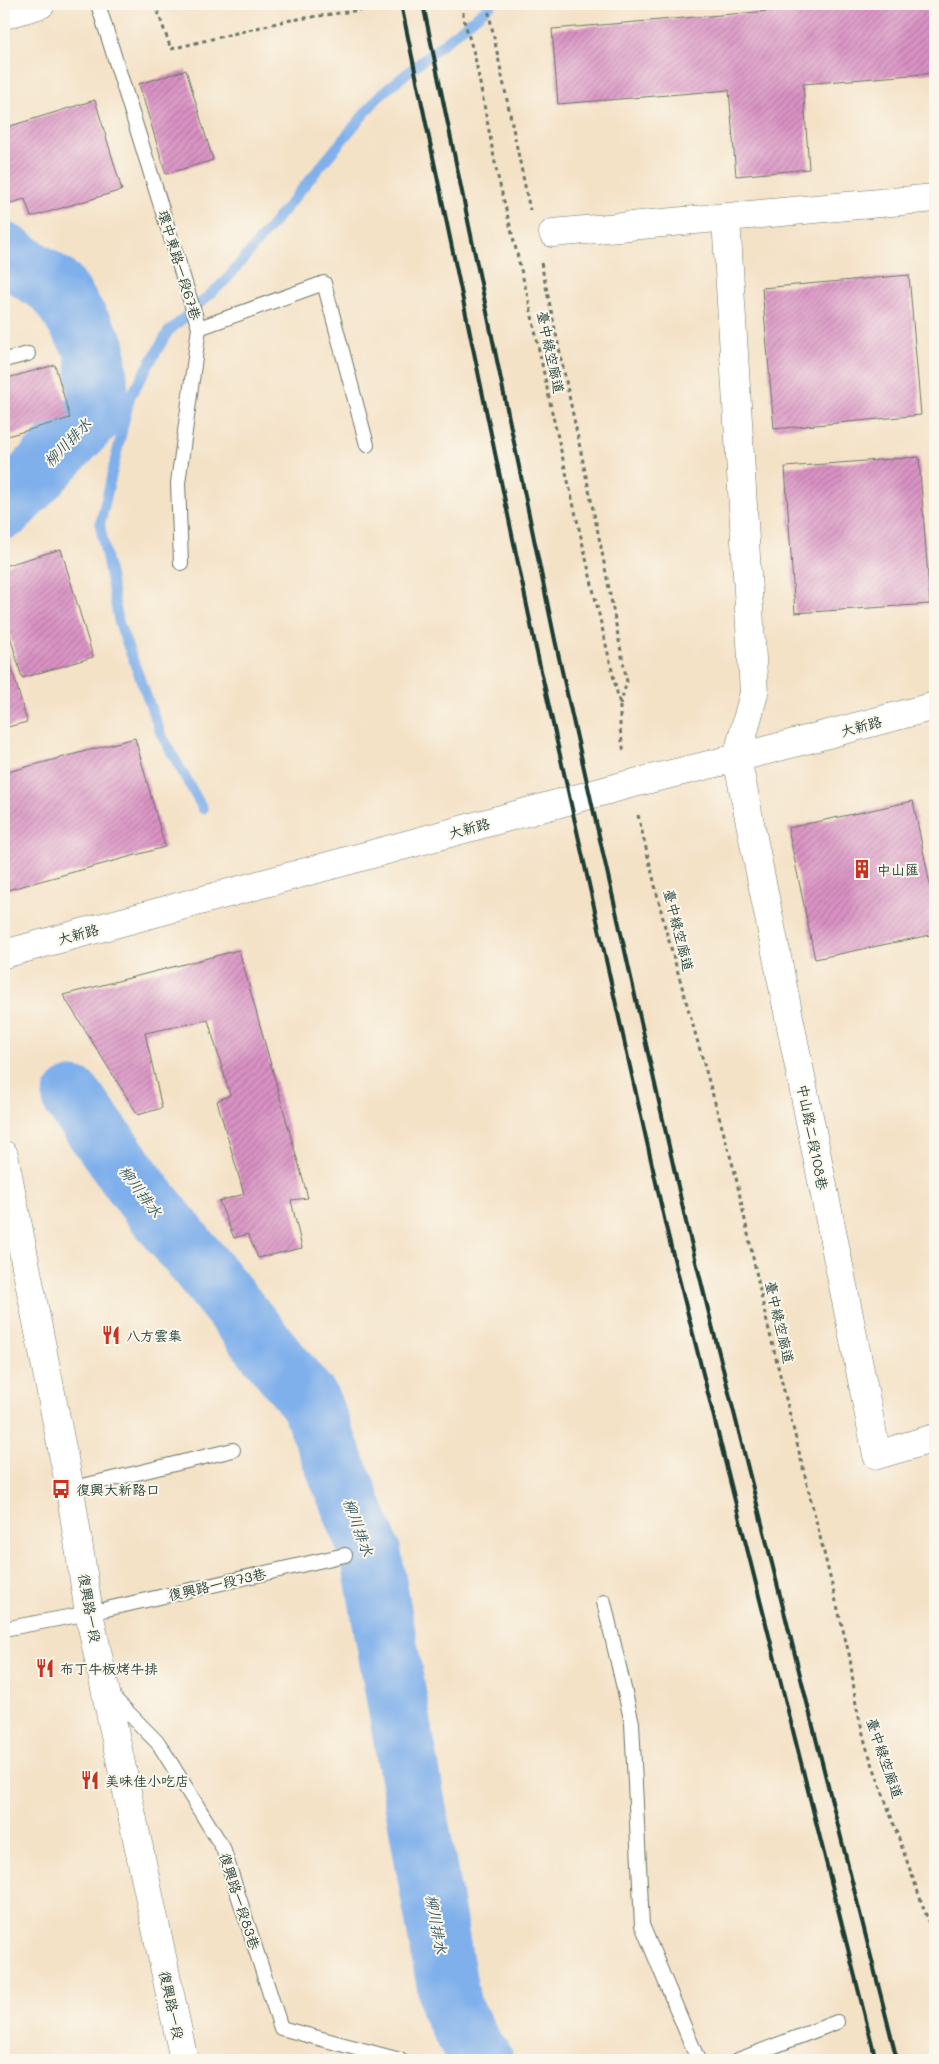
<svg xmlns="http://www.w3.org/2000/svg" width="939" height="2064" font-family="Mali,'LXGW WenKai TC',sans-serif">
<defs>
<pattern id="building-hatch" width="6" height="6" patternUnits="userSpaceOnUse" patternTransform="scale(1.25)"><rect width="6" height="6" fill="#da92c4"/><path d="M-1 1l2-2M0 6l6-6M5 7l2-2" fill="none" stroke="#b078a0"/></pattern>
</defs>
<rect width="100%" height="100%" fill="#fbf7ec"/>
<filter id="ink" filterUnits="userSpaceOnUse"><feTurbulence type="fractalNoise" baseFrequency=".02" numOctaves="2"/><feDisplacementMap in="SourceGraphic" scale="10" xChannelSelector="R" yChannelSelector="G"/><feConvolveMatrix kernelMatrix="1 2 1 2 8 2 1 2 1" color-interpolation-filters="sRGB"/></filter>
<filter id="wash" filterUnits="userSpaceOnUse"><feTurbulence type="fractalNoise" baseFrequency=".0096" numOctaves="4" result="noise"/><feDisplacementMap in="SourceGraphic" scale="20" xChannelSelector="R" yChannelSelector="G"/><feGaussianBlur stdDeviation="1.12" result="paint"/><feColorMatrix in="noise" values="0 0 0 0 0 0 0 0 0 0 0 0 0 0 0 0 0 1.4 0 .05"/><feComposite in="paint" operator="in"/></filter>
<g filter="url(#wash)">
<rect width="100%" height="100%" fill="#f4e2c7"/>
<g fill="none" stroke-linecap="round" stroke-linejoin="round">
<polyline stroke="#80b0eb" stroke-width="10" points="203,809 161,734 119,623 100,525 130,397 168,332 226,280 380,95 492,4"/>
<g stroke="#80b0eb" stroke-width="61">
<polyline points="4,253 57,288 95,348 99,409 4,509"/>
<polyline points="73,1098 144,1196 310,1402 371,1554 451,2007 477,2055 483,2060"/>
</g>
</g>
<g id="blocks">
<g fill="url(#building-hatch)">
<polygon points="853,4 925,4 932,6 935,13 935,73 803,84 809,169 736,176 729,90 558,104 552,29"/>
<polygon points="186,70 213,160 166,174 139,84"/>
<polygon points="95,100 122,190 31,217 25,199 4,205 4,128"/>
<polygon points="909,275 921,415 774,429 762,288"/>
<polygon points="55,365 70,418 4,437 4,379"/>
<polygon points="919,457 930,604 795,613 785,467"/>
<polygon points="61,549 93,657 22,678 4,615 4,566"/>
<polygon points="4,640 27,722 4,728"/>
<polygon points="135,738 165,847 4,891 4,773"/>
<polygon points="913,801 935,909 935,934 815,959 788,828"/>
<polygon points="239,950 308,1198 291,1200 302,1248 258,1258 248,1234 234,1238 219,1201 244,1194 217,1101 230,1095 208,1020 145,1033 162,1108 138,1115 63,995"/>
</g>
</g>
</g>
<g filter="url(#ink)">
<use href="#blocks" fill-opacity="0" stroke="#6a7767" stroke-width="1"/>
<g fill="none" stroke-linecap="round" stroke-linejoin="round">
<g stroke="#6a7767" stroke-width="16">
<g id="lane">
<polyline points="98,4 199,328 178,483 181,563"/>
<polyline points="199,328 324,283 367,445"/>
<polyline points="4,360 28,354"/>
<polyline points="70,1489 233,1450"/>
<polyline points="604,1602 632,1723 642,1925 698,2060"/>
<polyline points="4,1629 89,1613 345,1555"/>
<polyline points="110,1694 159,1744 223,1848 281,2028 400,2060"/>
<polyline points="738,2060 837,2022"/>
</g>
</g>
<g stroke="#6a7767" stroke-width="29">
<g id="street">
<polyline points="4,15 41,4"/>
<polyline points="726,218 754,693 737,758 877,1455 935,1438"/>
<polyline points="553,233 935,198"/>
<polyline points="4,954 630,784 737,758 935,706"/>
<polyline points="4,1155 70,1489 89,1613 184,2060"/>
</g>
</g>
<g stroke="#6a7767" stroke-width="3" stroke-dasharray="4 4" stroke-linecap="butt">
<polyline points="155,4 171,49 285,21 401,4"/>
<polyline points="463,4 463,17 475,57 497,173 529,302 552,412 620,705 620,729 624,753"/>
<polyline points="487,4 530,210"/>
<polyline points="541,263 601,547 627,682 620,704"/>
<polyline points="638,815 665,927 735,1173 765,1314 850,1658 856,1705 866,1746 935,1940"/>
</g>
<use href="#lane" stroke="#fff" stroke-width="14"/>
<use href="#street" stroke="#fff" stroke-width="28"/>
<g stroke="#1f3d34" stroke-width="4">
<polyline points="401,4 535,644 666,1227 876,2060"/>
<polyline points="423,4 555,640 686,1222 897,2060"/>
</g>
</g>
</g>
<defs>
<g id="building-bare" transform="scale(1.5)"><path d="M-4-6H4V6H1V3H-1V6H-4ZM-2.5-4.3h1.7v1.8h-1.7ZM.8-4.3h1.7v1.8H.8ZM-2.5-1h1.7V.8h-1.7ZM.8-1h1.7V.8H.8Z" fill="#c8321e" stroke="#fbf7ec" stroke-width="2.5" paint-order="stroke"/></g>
<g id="restaurant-bare" transform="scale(1.5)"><path d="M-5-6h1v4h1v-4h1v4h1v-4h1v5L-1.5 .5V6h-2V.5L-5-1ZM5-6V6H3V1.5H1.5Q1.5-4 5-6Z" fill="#c8321e" stroke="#fbf7ec" stroke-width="2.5" paint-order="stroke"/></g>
<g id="bus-bare" transform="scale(1.5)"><path d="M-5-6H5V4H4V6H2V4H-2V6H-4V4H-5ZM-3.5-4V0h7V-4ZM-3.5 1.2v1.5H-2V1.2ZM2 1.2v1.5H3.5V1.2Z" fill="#c8321e" stroke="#fbf7ec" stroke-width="2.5" paint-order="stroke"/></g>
</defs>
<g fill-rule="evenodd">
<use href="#building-bare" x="862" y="869"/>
<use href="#restaurant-bare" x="111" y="1335"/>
<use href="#bus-bare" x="61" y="1489"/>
<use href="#restaurant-bare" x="45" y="1668"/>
<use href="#restaurant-bare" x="90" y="1780"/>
</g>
<g text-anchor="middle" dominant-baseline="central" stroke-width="4" stroke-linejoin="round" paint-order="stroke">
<g font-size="14" fill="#1f3d34" stroke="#fbf7ec">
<text transform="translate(180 265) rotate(73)">環中東路一段67巷</text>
<text transform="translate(551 352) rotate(78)">臺中綠空廊道</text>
<text transform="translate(861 726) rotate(-15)">大新路</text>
<text transform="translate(469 828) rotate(-15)">大新路</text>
<text transform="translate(679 930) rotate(76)">臺中綠空廊道</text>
<text transform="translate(78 934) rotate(-15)">大新路</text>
<text transform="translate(813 1137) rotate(79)">中山路二段108巷</text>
<text transform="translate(780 1322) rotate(77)">臺中綠空廊道</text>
<text transform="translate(217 1584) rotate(-13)">復興路一段73巷</text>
<text transform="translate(90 1608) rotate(80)">復興路一段</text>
<text transform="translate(885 1758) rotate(71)">臺中綠空廊道</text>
<text transform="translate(240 1901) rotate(72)">復興路一段83巷</text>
<text transform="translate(172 2005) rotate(78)">復興路一段</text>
</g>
<g font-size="14" fill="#1f3d34" stroke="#fbf7ec" text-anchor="start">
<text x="877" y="869">中山匯</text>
<text x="126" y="1335">八方雲集</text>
<text x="76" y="1489">復興大新路口</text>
<text x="60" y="1668">布丁牛板烤牛排</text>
<text x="105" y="1780">美味佳小吃店</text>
</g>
<g font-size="15" font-style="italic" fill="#375a62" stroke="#fbf7ec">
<text transform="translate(67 442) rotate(-46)">柳川排水</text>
<text transform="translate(141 1191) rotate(53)">柳川排水</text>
<text transform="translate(359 1527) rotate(70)">柳川排水</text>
<text transform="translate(437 1924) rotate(80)">柳川排水</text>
</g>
</g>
<rect width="939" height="2064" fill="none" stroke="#fbf7ec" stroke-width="20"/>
</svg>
